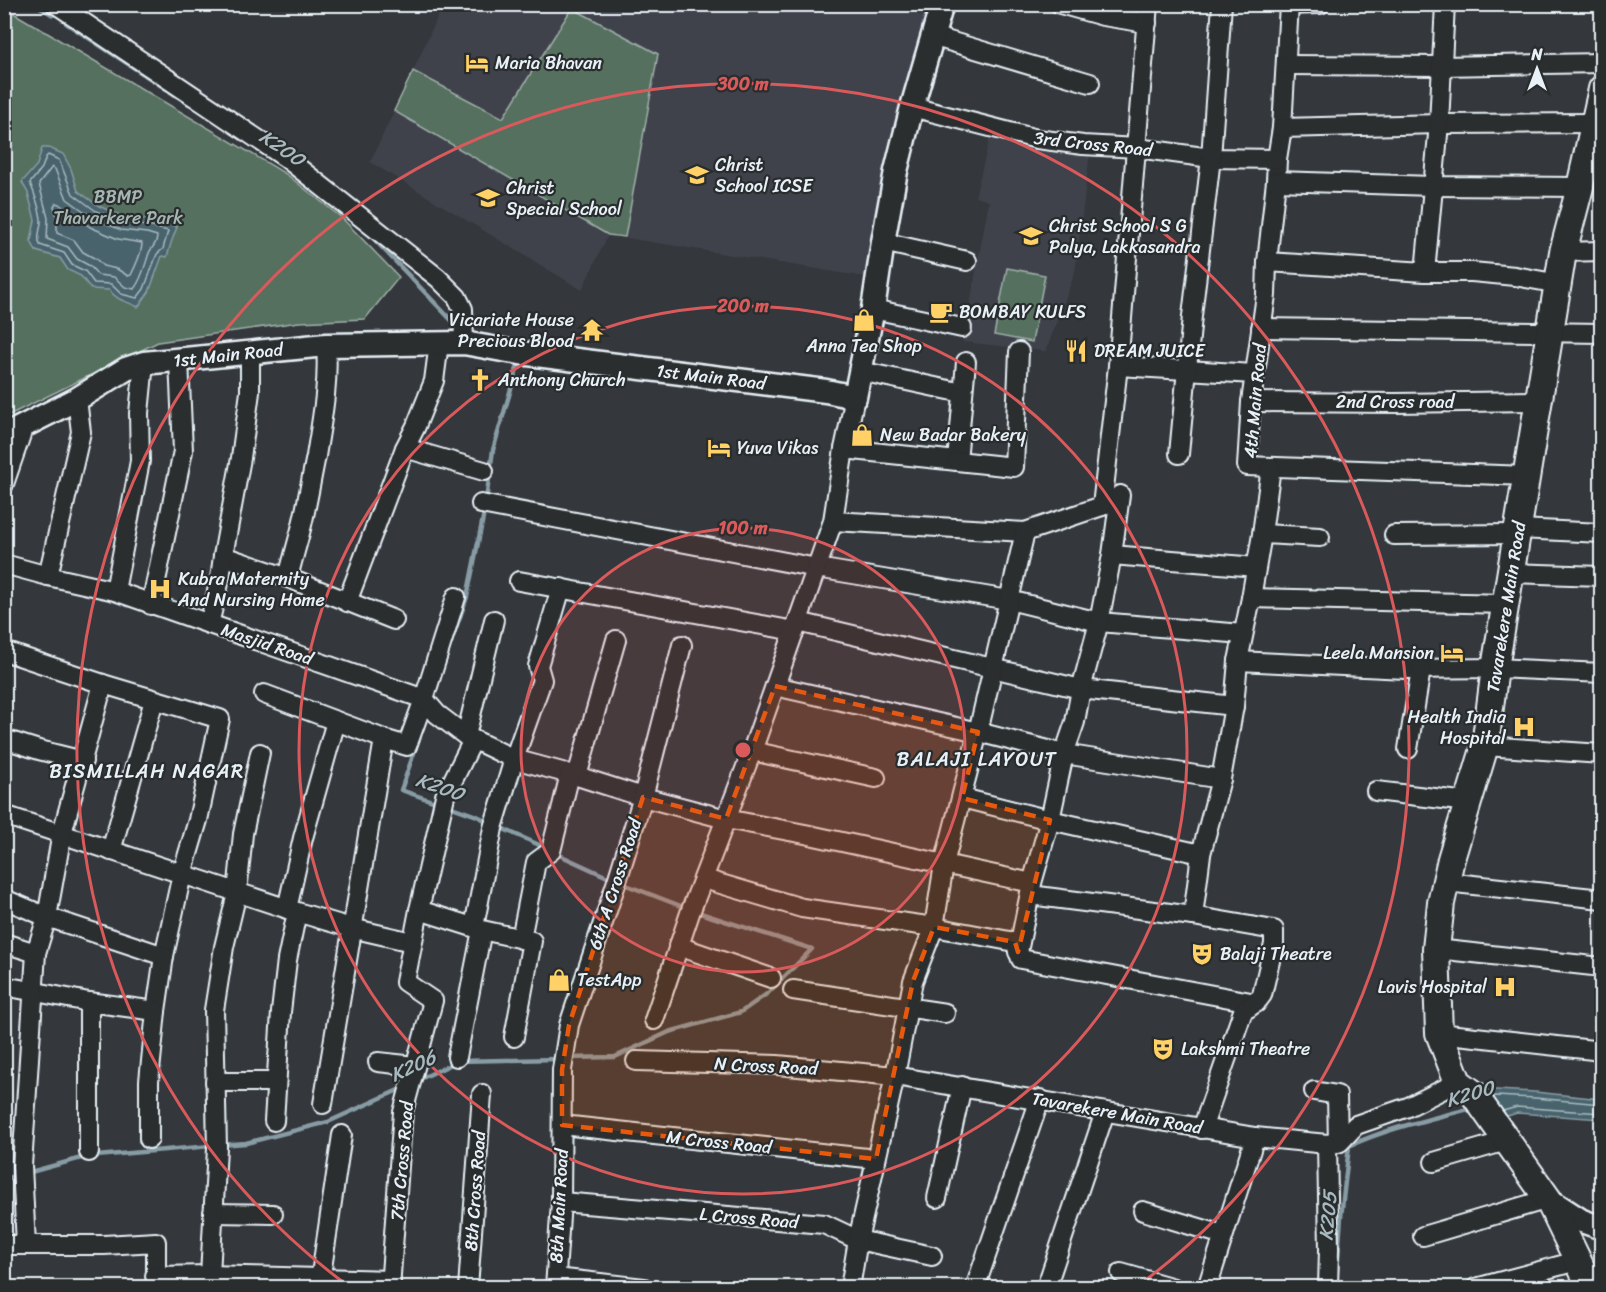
<svg xmlns="http://www.w3.org/2000/svg" width="1606" height="1292" font-family="Sriracha,sans-serif">
<rect width="100%" height="100%" fill="#34373b"/>
<filter id="ink" filterUnits="userSpaceOnUse"><feTurbulence type="fractalNoise" baseFrequency=".0167" numOctaves="2"/><feDisplacementMap in="SourceGraphic" scale="12" xChannelSelector="R" yChannelSelector="G"/><feConvolveMatrix kernelMatrix="1 2 1 2 8 2 1 2 1" color-interpolation-filters="sRGB"/></filter>
<g filter="url(#ink)">
<g fill="#41424b">
<polygon points="866,4 929,17 872,278 608,235 582,290 370,162 413,71 443,5"/>
<polygon points="991,133 1090,153 1075,272 1046,351 963,342 989,201 975,197"/>
</g>
<g fill="#56705e" stroke="#9fb0ab" stroke-width="1.5">
<polygon points="5,8 286,174 342,218 399,277 365,319 299,322 158,342 5,417"/>
<polygon points="572,8 658,54 625,237 608,235 394,111 413,71 503,118"/>
<polygon points="1007,268 1045,275 1032,342 994,335"/>
</g>
<g fill="#48646d" stroke="#889ca5" stroke-width="1.5">
<path d="M42 148H49L63 154 71 169 78 191 99 206 124 217 149 220 170 224 177 227 171 243 167 257 162 256 149 292 138 307C125 300 119 302 109 290L91 289 81 276 68 270 60 258 36 251 31 241 35 220 28 193 22 182 37 165Z"/>
<polygon points="1479,1089 1535,1092 1601,1099 1601,1119 1517,1113 1498,1119"/>
</g>
<g fill="none" stroke-linecap="round" stroke-linejoin="round">
<g stroke="#a8b9c0" stroke-width="1.5">
<path d="M48 155 59 160 73 194 96 211 123 223 148 226 168 231 163 249 157 254 144 289 137 298 121 294 111 284 94 283 85 271 72 265 64 253 40 245C36 237 41 230 41 221 41 212 34 192 30 183L42 168 46 157Z"/>
<path d="M52 167 55 169 67 199 92 217 121 230 147 233 157 236C157 245 152 246 149 253 145 265 142 279 134 289L125 287 114 277 98 275 90 266 77 259 68 247 47 239 48 218 39 184Z"/>
<path d="M56 203 59 204 90 227 118 239 142 243C142 253 136 265 131 275L128 276 117 269 103 266 96 259 83 252 74 240 57 233V217L54 206Z"/>
<polyline points="1493,1097 1496,1096 1535,1098 1602,1104"/>
<polyline points="1503,1111 1517,1107 1602,1113"/>
</g>
<g stroke="#889ca5" stroke-width="4.5">
<polyline points="36,4 53,15"/>
<polyline points="66,23 189,104"/>
<polyline points="372,237 457,326"/>
<polyline points="486,500 493,450 518,365"/>
<polyline points="450,645 467,597 485,508"/>
<polyline points="416,747 401,790 438,803"/>
<polyline points="446,805 477,816 491,823"/>
<polyline points="499,827 546,848"/>
<polyline points="553,852 614,880"/>
<polyline points="621,883 686,908"/>
<polyline points="569,1058 615,1057 669,1032 741,1012 768,993 812,949 694,911"/>
<polyline points="418,1080 458,1061 558,1059"/>
<polyline points="220,1145 246,1143 328,1122 405,1087"/>
<polyline points="27,1173 85,1157 211,1146"/>
<polyline points="4,1179 19,1175"/>
<path d="M1337 1273 1341 1217 1349 1146C1388 1128 1431 1119 1472 1108"/>
</g>
<g stroke="#e8f1f8" stroke-width="22">
<g id="minor">
<polyline points="56,4 286,158 438,278 457,297 463,309 464,343"/>
<polyline points="1060,4 1103,16 1147,23"/>
<polyline points="1289,4 1282,128 1277,159 1276,181 1267,262 1266,295 1251,402 1247,466 1528,476"/>
<polyline points="1289,5 1320,4"/>
<polyline points="932,36 1090,83"/>
<polyline points="1286,65 1442,66 1602,63"/>
<polyline points="912,107 1037,139 1083,145 1137,148 1211,158 1277,159"/>
<polyline points="1282,128 1439,124 1594,123"/>
<polyline points="1276,181 1433,186 1580,187"/>
<polyline points="883,242 967,261"/>
<polyline points="1563,252 1602,251"/>
<polyline points="1267,262 1425,272 1472,272 1515,276 1559,284"/>
<polyline points="1425,272 1439,124 1445,4"/>
<polyline points="873,309 962,328"/>
<polyline points="1261,328 1602,333"/>
<polyline points="1118,366 1254,374"/>
<polyline points="860,371 963,393"/>
<polyline points="1251,402 1396,403 1540,401"/>
<polyline points="405,448 484,471"/>
<polyline points="844,449 957,461 966,362"/>
<polyline points="1179,454 1192,316 1211,158 1222,4"/>
<polyline points="957,461 1014,467 1019,352"/>
<polyline points="4,484 24,426"/>
<polyline points="481,504 817,568 1009,600 1099,622 1243,634"/>
<polyline points="1102,506 1118,366 1148,4"/>
<polyline points="833,521 1025,532 1102,506 1111,501"/>
<polyline points="1519,529 1602,533"/>
<polyline points="1262,534 1320,537"/>
<polyline points="1394,535 1518,534"/>
<polyline points="1112,555 1256,567"/>
<polyline points="223,556 288,578 394,620"/>
<polyline points="4,564 48,576 115,591 424,699 407,746 384,739 264,694"/>
<polyline points="1512,573 1602,576"/>
<polyline points="48,576 81,432 77,399"/>
<path d="M288 578C292 561 297 545 301 529 307 505 311 480 316 456 322 419 329 383 326 345"/>
<polyline points="519,581 795,631"/>
<polyline points="115,591 140,461 139,413 144,363"/>
<polyline points="456,597 424,699 437,714 466,736 514,759 577,776 643,797 726,819 805,834 1032,883"/>
<polyline points="1251,598 1507,604"/>
<polyline points="347,602 405,448 416,426 434,381 439,343"/>
<polyline points="151,605 183,451 179,360"/>
<polyline points="798,622 1081,689 1234,706"/>
<polyline points="209,624 220,579 223,556 241,458 250,392 250,353"/>
<polyline points="4,651 103,684 220,719 198,820 182,874 164,956 156,1011 149,1081 149,1139"/>
<polyline points="1238,661 1406,669 1495,668 1602,673"/>
<polyline points="775,686 978,732 1064,754 1221,779"/>
<polyline points="466,736 494,620"/>
<polyline points="4,739 39,750 83,761"/>
<polyline points="473,740 445,796 419,910 482,930 532,941 514,1037"/>
<polyline points="1485,746 1602,754"/>
<polyline points="1408,749 1421,669"/>
<polyline points="752,751 876,778"/>
<polyline points="577,776 616,640"/>
<polyline points="1376,791 1468,802"/>
<polyline points="962,798 1050,820 1201,854"/>
<polyline points="4,815 297,912 351,928 412,942"/>
<polyline points="111,851 154,700"/>
<polyline points="704,879 802,908 934,927 1015,942 1021,959 1256,1003"/>
<polyline points="1446,882 1602,899"/>
<path d="M1030 895 1193 916 1274 930V944L1262 995C1257 1003 1251 1007 1243 1011L1202 1129"/>
<polyline points="4,899 47,917 164,956"/>
<polyline points="287,909 303,838 336,721"/>
<polyline points="1193,916 1201,854 1221,779 1234,706 1238,661 1251,598 1262,534 1271,467"/>
<polyline points="474,927 493,828 514,759 542,680 538,666 561,588"/>
<polyline points="521,939 536,862 551,851 570,774"/>
<polyline points="4,943 36,953"/>
<polyline points="678,946 771,978"/>
<polyline points="1436,949 1602,967"/>
<polyline points="1018,952 1032,883 1050,820 1064,754 1075,722 1081,689 1099,622 1112,555 1120,495"/>
<polyline points="4,986 89,1002 156,1011"/>
<polyline points="793,990 945,1013"/>
<polyline points="654,1020 691,910 752,751 833,521 844,449 855,397"/>
<polyline points="1439,1033 1602,1051"/>
<polyline points="457,1057 482,930"/>
<polyline points="636,1061 777,1065 895,1076 1255,1137 1327,1144 1340,1142 1356,1125 1408,1107 1458,1082"/>
<polyline points="378,1062 415,1066"/>
<polyline points="215,1082 276,1082"/>
<polyline points="1314,1091 1337,1095 1338,1143"/>
<polyline points="323,1104 384,739"/>
<polyline points="274,1121 281,1012 287,960 297,912"/>
<polyline points="562,1125 876,1159"/>
<polyline points="1327,1144 1329,1249 1328,1288"/>
<polyline points="89,1152 89,1002"/>
<polyline points="1434,1162 1506,1141"/>
<polyline points="937,1198 962,1086"/>
<polyline points="561,1202 824,1224 858,1240 932,1256"/>
<polyline points="1143,1211 1223,1235"/>
<polyline points="213,1213 273,1214"/>
<polyline points="1423,1236 1548,1199"/>
<polyline points="4,1245 104,1245 156,1242 156,1286"/>
<polyline points="26,1245 22,1166 36,953 47,917 62,833 103,684"/>
<polyline points="1121,1273 1174,1288"/>
<polyline points="210,1275 217,1148 214,1010 224,947 237,893 243,834 260,753"/>
<polyline points="155,1276 210,1275 391,1280"/>
<polyline points="556,1278 644,1288"/>
<polyline points="319,1288 342,1135"/>
<polyline points="390,1288 403,1112 433,1001 405,982 419,910"/>
<polyline points="468,1288 482,1094"/>
<polyline points="555,1288 561,1202 562,1070 569,1025 617,881 643,797 682,645"/>
<polyline points="850,1288 858,1240 895,1076 913,981 934,927 944,864 978,732 1025,532"/>
<polyline points="975,1288 1040,1099"/>
<polyline points="1046,1288 1105,1112"/>
<polyline points="1207,1288 1255,1137"/>
<polyline points="1476,1288 1577,1261"/>
</g>
</g>
<g stroke="#e8f1f8" stroke-width="27">
<g id="tertiary">
<polyline points="4,436 77,399 126,369 144,363 326,345 464,343 520,353 826,391 855,397 873,309 883,242 896,171 912,107 942,4"/>
<polyline points="1548,1199 1582,1221 1602,1228"/>
</g>
</g>
<g stroke="#e8f1f8" stroke-width="30">
<polyline id="secondary" points="1591,1288 1548,1199 1473,1093 1458,1082 1439,1033 1436,949 1441,903 1451,859 1485,746 1495,668 1563,252 1580,187 1602,89"/>
</g>
<use href="#minor" stroke="#2a2d2e" stroke-width="18"/>
<use href="#tertiary" stroke="#2a2d2e" stroke-width="22"/>
<use href="#secondary" stroke="#2a2d2e" stroke-width="26"/>
</g>
</g>
<path fill="#e8590c" fill-opacity="0.2" stroke="#e8590c" stroke-width="4.5" stroke-dasharray="12 8" stroke-linejoin="round" d="M775 686 978 732 962 798 1050 820 1018 952 1015 942 934 927 913 981 876 1159 562 1125V1070L569 1025 643 797 726 819Z"/>
<circle cx="743" cy="750" r="222" fill="#da5a5c" fill-opacity=".12"/>
<g fill="none" stroke="#da5a5c" stroke-width="3">
<circle cx="743" cy="750" r="222"/>
<circle cx="743" cy="750" r="444"/>
<path d="M347 1285A666 666 0 1 1 1139 1285"/>
</g>
<defs>
<g id="hotel-bare" transform="scale(1.8)"><path d="M-6-4.5h1.5V1H6V5H4.5V3h-9V5H-6ZM-4 0a1.8 1.8 0 1 1 3.6 0ZM.5 0V-2.5h3Q6-2.5 6 0Z" fill="#ffd166" stroke="#2a2d2e" stroke-width="2.5" paint-order="stroke"/></g>
<g id="school-bare" transform="scale(1.8)"><path d="M0-5L7-2L0 1L-7-2ZM-4 1L0 2.5L4 1V4Q0 6-4 4Z" fill="#ffd166" stroke="#2a2d2e" stroke-width="2.5" paint-order="stroke"/></g>
<g id="cafe-bare" transform="scale(1.8)"><path d="M-5.5-4.5H6V0H3Q3 3.5 0 3.5H-2.5Q-5.5 3.5-5.5 0ZM3-3.2v2h1.7v-2ZM-6 4.5H4V6H-6Z" fill="#ffd166" stroke="#2a2d2e" stroke-width="2.5" paint-order="stroke"/></g>
<g id="shop-bare" transform="scale(1.8)"><path d="M-5-2.5h2.3a2.7 3.5 0 0 1 5.4 0H5L5.5 6h-11ZM-1.5-2.5h3a1.5 2.3 0 0 0-3 0Z" fill="#ffd166" stroke="#2a2d2e" stroke-width="2.5" paint-order="stroke"/></g>
<g id="temple-bare" transform="scale(1.8)"><path d="M0-6L5-2H3V0L6.5 2.5H4V6H1.5V3h-3V6H-4V2.5H-6.5L-3 0V-2H-5Z" fill="#ffd166" stroke="#2a2d2e" stroke-width="2.5" paint-order="stroke"/></g>
<g id="restaurant-bare" transform="scale(1.8)"><path d="M-5-6h1v4h1v-4h1v4h1v-4h1v5L-1.5 .5V6h-2V.5L-5-1ZM5-6V6H3V1.5H1.5Q1.5-4 5-6Z" fill="#ffd166" stroke="#2a2d2e" stroke-width="2.5" paint-order="stroke"/></g>
<g id="church-bare" transform="scale(1.8)"><path d="M-1.2-6h2.4v3.5h3.3v2.4h-3.3V6h-2.4V-.1h-3.3v-2.4h3.3Z" fill="#ffd166" stroke="#2a2d2e" stroke-width="2.5" paint-order="stroke"/></g>
<g id="hospital-bare" transform="scale(1.8)"><path d="M-5-5h3v3.5h4V-5h3V5h-3V1.5h-4V5h-3Z" fill="#ffd166" stroke="#2a2d2e" stroke-width="2.5" paint-order="stroke"/></g>
<g id="theatre-bare" transform="scale(1.8)"><path d="M-5-5.5Q0-4 5-5.5V0Q5 5 0 6Q-5 5-5 0ZM-3.3-2.5H-1v1.5H-3.3ZM1-2.5H3.3v1.5H1ZM-2.8 1Q0 5.5 2.8 1Z" fill="#ffd166" stroke="#2a2d2e" stroke-width="2.5" paint-order="stroke"/></g>
</defs>
<g fill-rule="evenodd">
<use href="#hotel-bare" x="477" y="63"/>
<use href="#school-bare" x="697" y="175"/>
<use href="#school-bare" x="488" y="198"/>
<use href="#school-bare" x="1031" y="236"/>
<use href="#cafe-bare" x="941" y="312"/>
<use href="#shop-bare" x="864" y="320"/>
<use href="#temple-bare" x="592" y="330"/>
<use href="#restaurant-bare" x="1076" y="351"/>
<use href="#church-bare" x="480" y="380"/>
<use href="#shop-bare" x="862" y="435"/>
<use href="#hotel-bare" x="719" y="448"/>
<use href="#hospital-bare" x="160" y="589"/>
<use href="#hotel-bare" x="1452" y="653"/>
<use href="#hospital-bare" x="1524" y="727"/>
<use href="#theatre-bare" x="1202" y="954"/>
<use href="#shop-bare" x="559" y="980"/>
<use href="#hospital-bare" x="1505" y="987"/>
<use href="#theatre-bare" x="1163" y="1049"/>
</g>
<g text-anchor="middle" dominant-baseline="central" stroke-width="4.5" stroke-linejoin="round" paint-order="stroke">
<g font-size="18" fill="#e8f1f8" stroke="#2a2d2e" text-anchor="start">
<text x="495" y="63">Maria Bhavan</text>
<text x="715" y="165">Christ<tspan x="715" dy="21">School ICSE</tspan></text>
<text x="506" y="188">Christ<tspan x="506" dy="21">Special School</tspan></text>
<text x="1049" y="226">Christ School S G<tspan x="1049" dy="21">Palya, Lakkasandra</tspan></text>
<text x="959" y="312">BOMBAY KULFS</text>
<text x="574" y="320" text-anchor="end">Vicariate House<tspan x="574" dy="21">Precious Blood</tspan></text>
<text x="864" y="346" text-anchor="middle">Anna Tea Shop</text>
<text x="1094" y="351">DREAM JUICE</text>
<text x="498" y="380">Anthony Church</text>
<text x="880" y="435">New Badar Bakery</text>
<text x="737" y="448">Yuva Vikas</text>
<text x="178" y="579">Kubra Maternity<tspan x="178" dy="21">And Nursing Home</tspan></text>
<text x="1434" y="653" text-anchor="end">Leela Mansion</text>
<text x="1506" y="717" text-anchor="end">Health India<tspan x="1506" dy="21">Hospital</tspan></text>
<text x="1220" y="954">Balaji Theatre</text>
<text x="577" y="980">TestApp</text>
<text x="1487" y="987" text-anchor="end">Lavis Hospital</text>
<text x="1181" y="1049">Lakshmi Theatre</text>
</g>
<g font-size="18" fill="#e8f1f8" stroke="#2a2d2e">
<text transform="translate(1093 144) rotate(6)">3rd Cross Road</text>
<text transform="translate(228 355) rotate(-6)">1st Main Road</text>
<text transform="translate(711 377) rotate(7)">1st Main Road</text>
<text transform="translate(1255 401) rotate(-85)">4th Main Road</text>
<text x="1395" y="402">2nd Cross road</text>
<text transform="translate(1506 607) rotate(-81)">Tavarekere Main Road</text>
<text transform="translate(267 644) rotate(19)">Masjid Road</text>
<text transform="translate(615 884) rotate(-72)">6th A Cross Road</text>
<text transform="translate(766 1066) rotate(3)">N Cross Road</text>
<text transform="translate(1117 1113) rotate(10)">Tavarekere Main Road</text>
<text transform="translate(719 1142) rotate(6)">M Cross Road</text>
<text transform="translate(402 1161) rotate(-85)">7th Cross Road</text>
<text transform="translate(475 1191) rotate(-86)">8th Cross Road</text>
<text transform="translate(559 1206) rotate(-87)">8th Main Road</text>
<text transform="translate(749 1218) rotate(5)">L Cross Road</text>
</g>
<g font-size="18" fill="#a6b7b3" stroke="#2a2d2e">
<text x="118" y="197">BBMP<tspan x="118" dy="21">Thavarkere Park</tspan></text>
</g>
<g font-size="20" font-style="italic" fill="#a8b9c0" stroke="#2a2d2e">
<text transform="translate(282 148) rotate(34)">K200</text>
<text transform="translate(440 787) rotate(19)">K200</text>
<text transform="translate(413 1066) rotate(-25)">K206</text>
<text transform="translate(1470 1094) rotate(-17)">K200</text>
<text transform="translate(1328 1216) rotate(-85)">K205</text>
</g>
<g font-size="20" letter-spacing="1.5" fill="#e8f1f8" stroke="#2a2d2e">
<text x="977" y="759">BALAJI LAYOUT</text>
<text x="147" y="771">BISMILLAH NAGAR</text>
</g>
</g>
<circle cx="743" cy="750" r="9" fill="#da5a5c" stroke="#2a2d2e" stroke-width="3"/>
<g font-size="18" text-anchor="middle" font-weight="bold" fill="#da5a5c" stroke="#2a2d2e" stroke-width="4.5" stroke-linejoin="round" paint-order="stroke">
<text x="743" y="90">300 m</text>
<text x="743" y="312">200 m</text>
<text x="743" y="534">100 m</text>
</g>
<rect width="1606" height="1292" fill="none" stroke="#2a2d2e" stroke-width="24"/>
<rect x="12" y="12" width="1582" height="1268" fill="none" stroke="#e8f1f8" stroke-width="2" filter="url(#ink)"/>
<g transform="translate(1537 69)" stroke="#2a2d2e" stroke-width="4.5" paint-order="stroke">
<path d="M0-4.5L10 22L0 15L-10 22Z" fill="#e8f1f8"/>
<text y="-9" font-size="16" font-weight="bold" text-anchor="middle" fill="#e8f1f8">N</text>
</g>
</svg>
